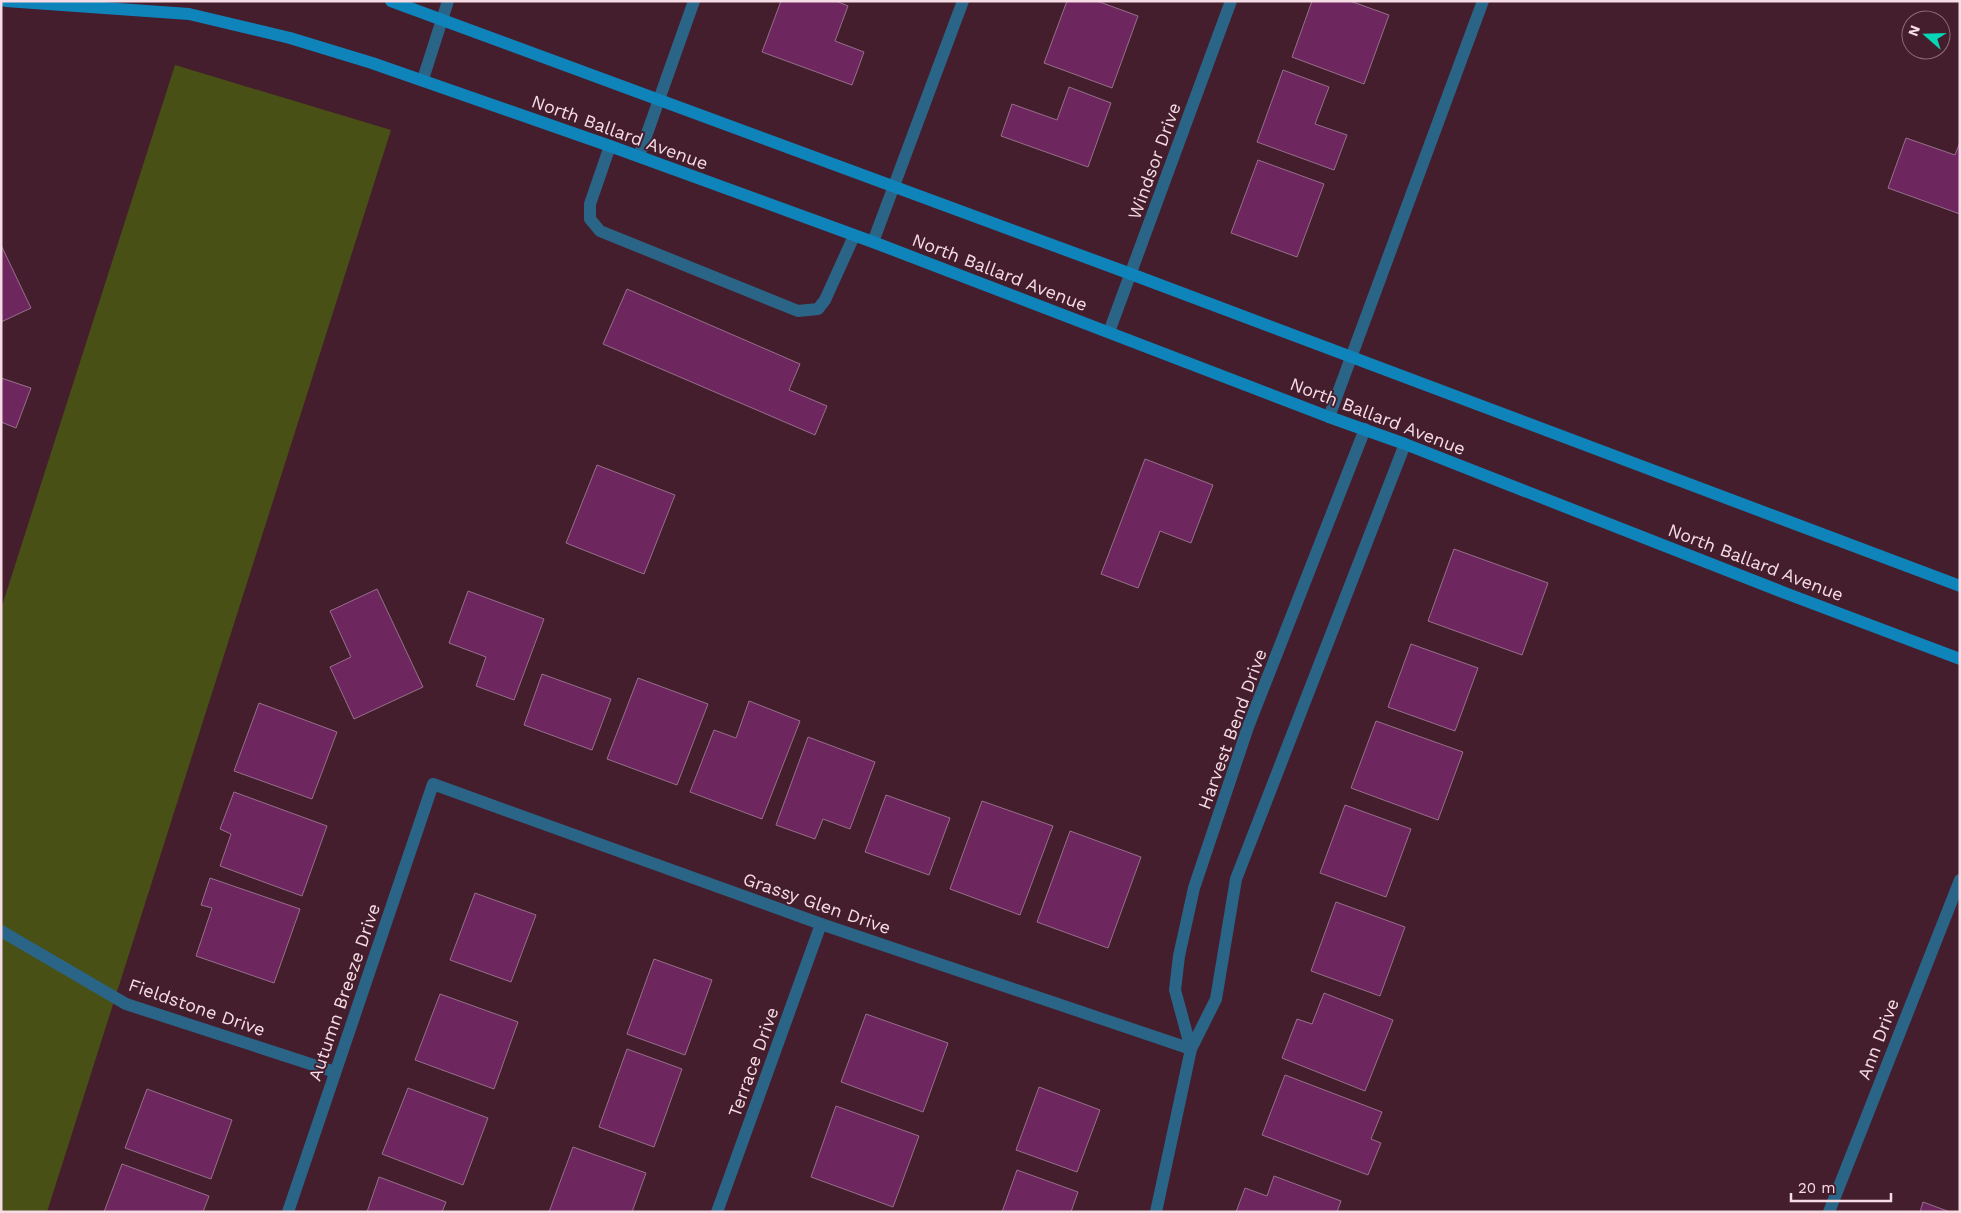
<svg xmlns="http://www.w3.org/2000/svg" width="1961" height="1213" font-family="'Work Sans',sans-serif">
<rect width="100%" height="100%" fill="#451e2d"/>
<polygon fill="#485015" points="175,65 391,130 47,1212 1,1212 1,609"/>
<g fill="#6d275e" stroke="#966f8b">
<polygon points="781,1 836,1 848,6 835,41 864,52 852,85 762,52"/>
<polygon points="1067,1 1097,1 1138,16 1112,88 1044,63"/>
<polygon points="1312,1 1350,1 1389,15 1364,84 1292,57"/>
<polygon points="1283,70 1329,87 1315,124 1347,135 1334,170 1257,142"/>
<polygon points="1069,87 1111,103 1088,167 1001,136 1012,104 1057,120"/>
<polygon points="1906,138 1955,155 1960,142 1960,214 1888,188"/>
<polygon points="1258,160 1324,184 1297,257 1231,233"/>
<polygon points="1,245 31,308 1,322"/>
<polygon points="627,289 800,364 789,390 827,406 815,435 603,344"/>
<polygon points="1,378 31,388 16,428 1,422"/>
<polygon points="1145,459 1213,485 1191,543 1160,531 1138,588 1101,574"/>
<polygon points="597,465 675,495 644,574 566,543"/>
<polygon points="1454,549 1548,583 1522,655 1428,621"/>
<polygon points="377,589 423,687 354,719 330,667 351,657 330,611"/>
<polygon points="468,591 544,619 514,700 476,686 486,657 449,643"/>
<polygon points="1411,644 1478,668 1455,731 1388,707"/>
<polygon points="542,674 611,699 592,750 524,725"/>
<polygon points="638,678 708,704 677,785 607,759"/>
<polygon points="749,701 800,721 762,819 690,792 714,730 736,738"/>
<polygon points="259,703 337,732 312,799 234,771"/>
<polygon points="1376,721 1463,752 1438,820 1351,788"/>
<polygon points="808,737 875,762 850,829 823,819 815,839 776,825"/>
<polygon points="234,792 327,826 302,896 220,866 231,834 220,829"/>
<polygon points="886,795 950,818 929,875 865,852"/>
<polygon points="982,801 1053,826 1020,915 950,889"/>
<polygon points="1345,805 1411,829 1386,897 1320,873"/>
<polygon points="1070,831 1141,857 1108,948 1037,922"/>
<polygon points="210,878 300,909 274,983 196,956 212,908 201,905"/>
<polygon points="475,893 536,915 511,982 450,960"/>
<polygon points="1336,902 1405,927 1380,996 1311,971"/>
<polygon points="654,959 712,980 685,1055 627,1034"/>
<polygon points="1324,993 1393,1020 1365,1091 1282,1058 1297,1019 1312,1024"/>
<polygon points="440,994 518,1022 494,1089 415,1060"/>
<polygon points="866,1014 948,1043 923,1112 841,1082"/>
<polygon points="627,1049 682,1069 654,1147 599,1127"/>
<polygon points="1285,1075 1382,1112 1371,1139 1381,1143 1368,1175 1262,1135"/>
<polygon points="1039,1087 1100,1110 1077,1172 1016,1150"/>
<polygon points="408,1088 488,1118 463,1185 382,1154"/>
<polygon points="147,1089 232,1120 211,1179 125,1148"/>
<polygon points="836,1106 919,1136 893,1207 811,1177"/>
<polygon points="573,1147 646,1173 632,1212 549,1212"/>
<polygon points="122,1164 209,1196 203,1212 104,1212"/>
<polygon points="1017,1170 1078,1192 1071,1212 1002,1212"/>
<polygon points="1274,1176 1341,1201 1337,1212 1236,1212 1245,1188 1267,1196"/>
<polygon points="379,1177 446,1202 442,1212 367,1212"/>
<polygon points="1923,1202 1950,1212 1920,1212"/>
</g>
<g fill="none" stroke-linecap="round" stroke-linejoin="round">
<g stroke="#2a6587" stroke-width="12">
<polyline points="423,79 448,1"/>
<polyline points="610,146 590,204 590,219 600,231 798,311 818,309 825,300 854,236"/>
<polyline points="873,242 963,1"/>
<polyline points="1329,417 1483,1"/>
</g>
<g stroke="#2a6587" stroke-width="12">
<polyline points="639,156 694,1"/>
<polyline points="1109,332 1231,1"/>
<polyline points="1,931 126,1004 335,1072"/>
<polyline points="1191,1049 1175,990 1179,956 1194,888 1248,727 1365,429"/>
<polyline points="288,1212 433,784 821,924 1191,1049"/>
<polyline points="717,1212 821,924"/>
<polyline points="1156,1212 1191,1049 1216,999 1236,879 1405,444"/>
<polyline points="1829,1212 1960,880"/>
</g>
<g stroke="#0f84ba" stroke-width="12">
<polyline points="6,1 189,14 290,38 372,63 610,146 873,242 1329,417 1405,444 1785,593 1960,659"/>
<polyline points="391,1 1131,274 1960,586"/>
</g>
</g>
<g text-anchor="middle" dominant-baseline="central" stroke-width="4" stroke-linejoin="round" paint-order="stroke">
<g font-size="18" fill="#f6dce4" stroke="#451e2d">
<text transform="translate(620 132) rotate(20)">North Ballard Avenue</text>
<text transform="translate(1154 161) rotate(-70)">Windsor Drive</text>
<text transform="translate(1000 272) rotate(21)">North Ballard Avenue</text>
<text transform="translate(1378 416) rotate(21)">North Ballard Avenue</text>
<text transform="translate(1756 562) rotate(21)">North Ballard Avenue</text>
<text transform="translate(1232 729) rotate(-70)">Harvest Bend Drive</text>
<text transform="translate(817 903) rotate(19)">Grassy Glen Drive</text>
<text transform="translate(344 992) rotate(-71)">Autumn Breeze Drive</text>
<text transform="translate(197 1007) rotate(19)">Fieldstone Drive</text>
<text transform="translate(1878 1039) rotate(-69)">Ann Drive</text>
<text transform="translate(753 1062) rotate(-70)">Terrace Drive</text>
</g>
</g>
<rect width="1961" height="1213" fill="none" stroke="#f6dce4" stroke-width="5"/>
<g transform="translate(1926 35) rotate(290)"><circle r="24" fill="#451e2d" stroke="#8c6a76"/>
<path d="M0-4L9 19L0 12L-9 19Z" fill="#06d5b6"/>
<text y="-8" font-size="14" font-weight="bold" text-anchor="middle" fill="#f6dce4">N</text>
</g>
<path d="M1791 1193v8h100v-8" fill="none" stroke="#f6dce4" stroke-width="2.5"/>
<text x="1798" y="1193" font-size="15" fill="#f6dce4" stroke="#451e2d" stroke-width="4" paint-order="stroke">20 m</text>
</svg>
